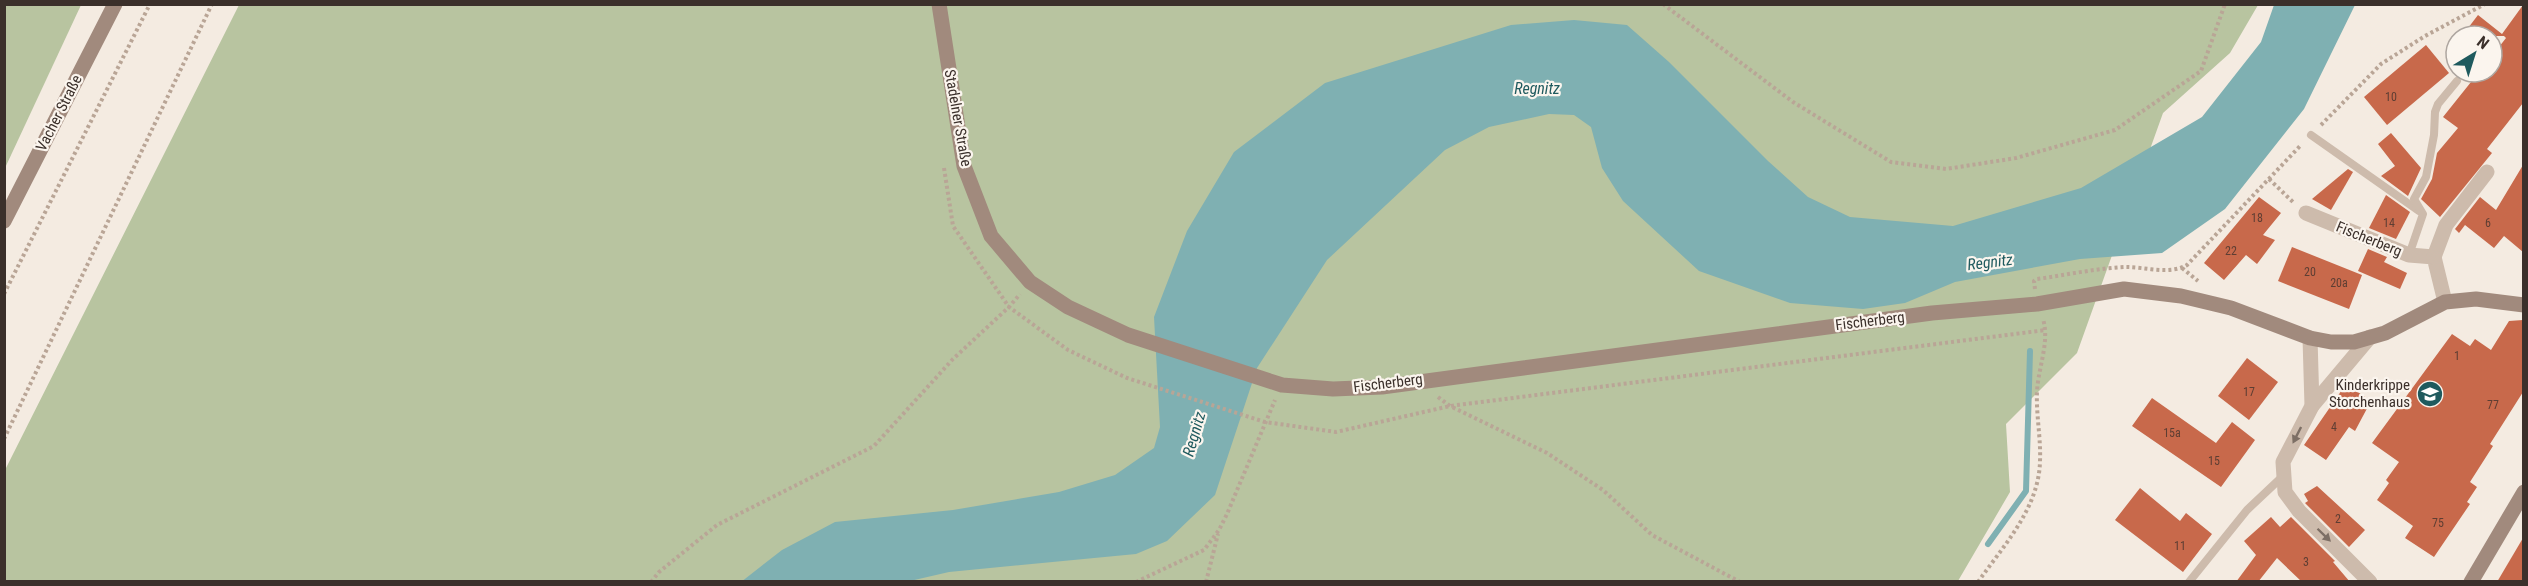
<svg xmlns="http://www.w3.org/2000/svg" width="2528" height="586" font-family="'Roboto Condensed',sans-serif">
<rect width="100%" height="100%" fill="#f4ebe1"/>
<g fill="#b8c4a0">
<polygon points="5,4 81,5 5,168 4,5"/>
<polygon points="239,5 2258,5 2230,53 2163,113 2077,353 2006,424 2010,492 1958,581 5,581 4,472"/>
</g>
<polygon fill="#7fb0b2" points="2274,5 2355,5 2304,109 2225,209 2162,253 2080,259 1955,282 1905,303 1863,309 1790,303 1699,271 1623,201 1602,168 1591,127 1574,115 1549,114 1489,127 1445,150 1327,260 1257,368 1215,495 1167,541 1136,554 949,572 910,581 741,582 782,550 835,522 953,510 1059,492 1115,475 1154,448 1160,427 1154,317 1187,231 1234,152 1325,83 1511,25 1574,20 1627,25 1669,62 1768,161 1808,197 1850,217 1953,226 2081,188 2202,117 2261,42"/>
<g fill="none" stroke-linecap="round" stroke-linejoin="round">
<polyline stroke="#7fb0b2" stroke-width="6" points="1988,544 2026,491 2030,351"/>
</g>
<g fill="#c8694b">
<polygon points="2523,5 2523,103 2487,149 2492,153 2440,217 2421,199 2432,179 2437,153 2458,128 2443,117 2479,72 2492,72 2492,56 2506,38 2504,36 2462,36 2478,15 2502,34"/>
<polygon points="2426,45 2449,73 2387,125 2364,97"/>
<polygon points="2391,133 2421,168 2408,196 2381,176 2395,166 2378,144"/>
<polygon points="2523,165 2523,252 2504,236 2494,248 2465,225 2459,233 2455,229 2480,197 2496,210"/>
<polygon points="2348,169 2353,172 2331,210 2312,199"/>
<polygon points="2386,195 2410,212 2396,239 2369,228"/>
<polygon points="2259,197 2281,213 2263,235 2275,240 2257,264 2246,255 2224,280 2204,263"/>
<polygon points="2292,247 2362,275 2349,309 2278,281"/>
<polygon points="2368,249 2387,257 2384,262 2407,273 2400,289 2358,271"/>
<polygon points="2523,320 2523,392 2490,444 2493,446 2470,482 2477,487 2467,502 2470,504 2434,557 2405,538 2413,526 2377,500 2389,483 2386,480 2399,462 2372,443 2452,334 2470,346 2475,339 2491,350 2509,321"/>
<polygon points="2247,358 2278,382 2249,420 2218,396"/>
<polygon points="2346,384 2371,401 2355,431 2349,427 2326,460 2304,445"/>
<polygon points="2152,398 2216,443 2232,422 2255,440 2221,487 2132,426"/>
<polygon points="2317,486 2365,530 2349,547 2305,503 2308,501 2304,494"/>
<polygon points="2140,488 2180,521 2186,513 2212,534 2183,572 2115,520"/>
<polygon points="2271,517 2280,527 2291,517 2335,561 2333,562 2350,582 2302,582 2277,558 2258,582 2236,582 2256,555 2244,541"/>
<polygon points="2523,538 2523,582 2497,582"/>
</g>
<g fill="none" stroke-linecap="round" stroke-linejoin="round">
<g stroke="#b9a596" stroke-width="4" stroke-dasharray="3 3" stroke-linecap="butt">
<polyline points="1663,4 1793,102 1891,162 1946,169 2016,158 2115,130 2201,71 2225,4"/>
<polyline points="2321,125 2381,64 2425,36 2485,4"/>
<polyline points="944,168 953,226 1009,307 1068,350 1127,378 1265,422 1336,432 1450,406 2046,330"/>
<polyline points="2269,179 2294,203"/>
<polyline points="2182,268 2198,281"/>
<path d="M2035 289 2034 281 2037 279C2067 275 2097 268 2126 267 2145 267 2170 275 2187 265L2301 145"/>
<polyline points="4,294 150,4"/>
<polyline points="1438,397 1450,406 1547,453 1603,490 1652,535 1740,582"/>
<polyline points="4,439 212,4"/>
<polyline points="651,582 659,572 717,525 874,446 953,359 1009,307 1020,294"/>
<polyline points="1136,582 1204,550 1219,530 1227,514 1275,400"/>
<polyline points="1206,582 1218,534"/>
<path d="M1978 582C2004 545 2039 508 2040 461 2041 438 2036 415 2037 392 2038 368 2050 342 2043 319"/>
</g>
<g stroke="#cdbbac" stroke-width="8">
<polyline points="2311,135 2419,211"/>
<polyline points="2409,255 2423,214 2414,199 2426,177 2434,135 2435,112 2438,104 2457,81"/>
<polyline points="2189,582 2247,510 2282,477"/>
</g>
<g stroke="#cdbbac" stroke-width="15">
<polyline points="2306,213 2409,255 2434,257 2445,302"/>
<polyline points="2434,257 2446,225 2487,172"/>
<polyline points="2310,338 2312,406 2283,462 2285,492 2299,511 2370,582"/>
<polyline points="2312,406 2370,337"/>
</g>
<g stroke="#a18a7d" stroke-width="15">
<polyline points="939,4 964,166 991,236 1030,282 1068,307 1128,335 1282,385 1333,389 1382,387 1932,313 2037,304 2124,289 2181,296 2231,308 2310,338 2331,342 2354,342 2385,333 2445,302 2476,299 2524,305"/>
<polyline points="4,221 115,4"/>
<polyline points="2471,582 2524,492"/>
</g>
</g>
<defs><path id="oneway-solid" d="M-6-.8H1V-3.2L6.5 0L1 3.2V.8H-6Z" transform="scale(1.5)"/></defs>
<g fill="#7d6f65">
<use href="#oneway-solid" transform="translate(2297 435) rotate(117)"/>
<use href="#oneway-solid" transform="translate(2324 535) rotate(44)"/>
</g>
<defs>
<g id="school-disc" transform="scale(1.35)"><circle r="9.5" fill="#1f5a5e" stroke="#fbf5ee"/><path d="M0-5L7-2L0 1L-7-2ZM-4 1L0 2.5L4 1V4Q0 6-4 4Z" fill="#fff"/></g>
</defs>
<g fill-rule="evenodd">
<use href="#school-disc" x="2430" y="394"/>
</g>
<g text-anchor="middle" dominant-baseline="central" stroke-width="4.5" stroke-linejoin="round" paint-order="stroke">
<g font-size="12" fill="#5e3e33">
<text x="2391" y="97">10</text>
<text x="2257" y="218">18</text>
<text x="2389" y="223">14</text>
<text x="2488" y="223">6</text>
<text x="2231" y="251">22</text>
<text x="2310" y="272">20</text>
<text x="2339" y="283">20a</text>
<text x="2457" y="356">1</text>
<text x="2249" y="392">17</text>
<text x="2493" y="405">77</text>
<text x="2334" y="427">4</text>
<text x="2172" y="433">15a</text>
<text x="2214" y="461">15</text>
<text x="2338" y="519">2</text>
<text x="2438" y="523">75</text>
<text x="2180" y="546">11</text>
<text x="2306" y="562">3</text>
</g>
<g font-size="15" fill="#3b302b" stroke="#fbf5ee">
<text transform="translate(59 113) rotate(-63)">Vacher Straße</text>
<text transform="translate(958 118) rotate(80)">Stadelner Straße</text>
<text transform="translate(2369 239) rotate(22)">Fischerberg</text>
<text transform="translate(1870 321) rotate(-7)">Fischerberg</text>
<text transform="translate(1388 383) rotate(-7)">Fischerberg</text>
</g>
<g font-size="15" fill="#3b302b" stroke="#fbf5ee" text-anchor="end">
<text x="2410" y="385">Kinderkrippe<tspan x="2410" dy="17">Storchenhaus</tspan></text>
</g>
<g font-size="16" font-style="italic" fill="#1f5a5e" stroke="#fbf5ee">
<text x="1537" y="88">Regnitz</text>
<text transform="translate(1990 262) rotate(-7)">Regnitz</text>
<text transform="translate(1194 434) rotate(-74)">Regnitz</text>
</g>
</g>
<rect width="2528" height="586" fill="none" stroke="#3b302b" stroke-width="12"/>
<g transform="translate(2474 54) rotate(38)"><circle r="28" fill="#fbf5ee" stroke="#aea6a0" stroke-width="1.5"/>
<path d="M0-4.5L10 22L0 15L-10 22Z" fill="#1f5a5e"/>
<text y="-9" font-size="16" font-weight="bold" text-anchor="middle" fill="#3b302b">N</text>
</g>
</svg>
